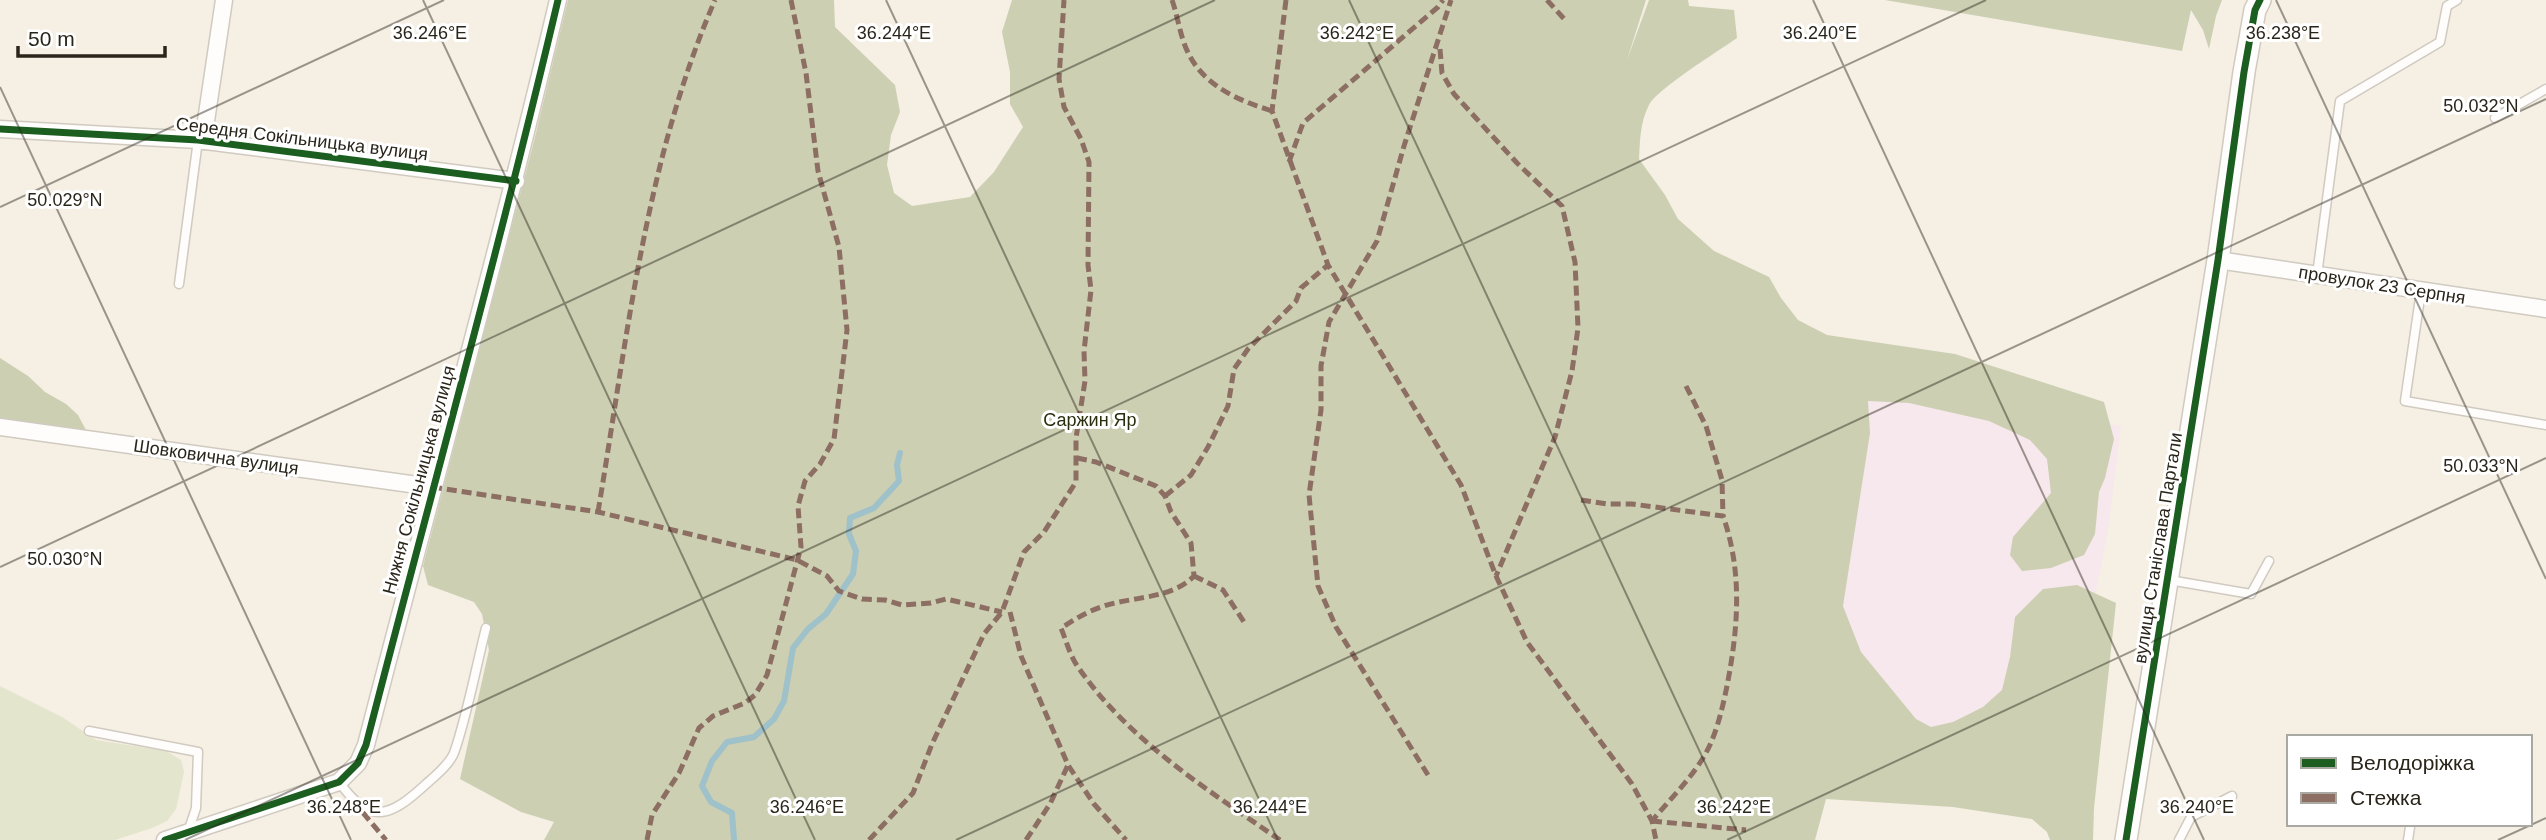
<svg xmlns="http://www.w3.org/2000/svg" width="2546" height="840" font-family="Arial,sans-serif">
<rect width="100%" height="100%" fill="#f5efe4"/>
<polygon fill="#f6e8ec" points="1843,371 2121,426 2108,530 2060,774 1809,773"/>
<polygon fill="#e3e5cc" points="0,686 62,717 96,740 166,751 181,760 184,772 176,809 167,821 152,828 115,840 0,840"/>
<g fill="#cccfb2">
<path d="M568 0H834L835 27 895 85 900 112 891 135 887 165 894 193 912 206 970 197 994 172 1023 127 1010 104V72L1002 32 1012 0H1646L1627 60 1649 0H1688L1689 6 1734 10 1737 38C1720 50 1657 89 1649 105 1640 122 1640 141 1639 159L1665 195 1678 219 1714 251 1769 277 1781 298 1798 320 1827 335 1955 354 2104 402 2114 439 2105 478 2099 492 2095 534 2084 555 2051 568 2022 571 2010 555 2013 537 2051 493 2047 459 2030 440 1989 421 1909 403 1868 401 1870 433 1843 606 1861 652 1916 719 1931 727 1953 722 1983 707 2002 690 2010 657 2015 617 2043 589 2077 585 2116 603 2094 808 2093 840H2050L2047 832 2032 819 1953 807 1826 799 1815 840H544L554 822 521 812 460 779 489 650 482 614 474 602 428 585 423 566 534 141Z"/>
<polygon points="1885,0 2222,0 2216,16 2209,49 2203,30 2191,10 2182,51"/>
<polygon points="0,358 28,376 45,392 66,404 78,415 87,432 0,422"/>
</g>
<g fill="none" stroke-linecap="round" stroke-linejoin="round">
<polyline stroke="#9ec1ca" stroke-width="6" points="734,840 732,813 711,802 702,786 712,761 727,742 754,737 774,719 784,701 793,648 808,629 826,614 853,574 856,551 849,534 850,518 874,508 899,481 897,465 900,453"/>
<g stroke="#d0cac0" stroke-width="11">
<g id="service">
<polyline points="2495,118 2546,89"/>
<polyline points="2317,275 2340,101 2440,42 2447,6 2457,0"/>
<polyline points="179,284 198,140"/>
<polyline points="2421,291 2405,401 2546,425"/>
<polyline points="2169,580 2251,594 2269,561"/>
<polyline points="89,731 198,752 196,808 188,832"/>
<path d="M339 782C371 826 390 817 425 785 435 776 449 765 454 753 467 716 476 667 486 628"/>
<polyline points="2179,840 2191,817 2232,796"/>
<polyline points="2408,840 2410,827"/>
</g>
</g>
<g stroke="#d0cac0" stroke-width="19">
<g id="minor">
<polyline points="0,129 198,140 516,181"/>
<polyline points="203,141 224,0"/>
<polyline points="2218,260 2546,309"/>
<polyline points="0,427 432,487"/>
<path d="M165 840 339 782 358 763 366 745C430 497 499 250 558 0"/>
</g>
</g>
<g stroke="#d0cac0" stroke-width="24">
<polyline id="tertiary" points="2126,840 2218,260 2244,72 2255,10 2260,0"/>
</g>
<use href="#service" stroke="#fefdfb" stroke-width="8"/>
<use href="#minor" stroke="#fefdfb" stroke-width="16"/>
<use href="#tertiary" stroke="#fefdfb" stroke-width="21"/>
<g stroke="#8d6e63" stroke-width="5" stroke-dasharray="10 5" stroke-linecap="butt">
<path d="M1172 0C1177 14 1179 29 1184 43 1198 83 1234 99 1272 111"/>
<polyline points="1286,0 1272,111 1328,265 1461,485 1496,576 1527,642 1632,784 1652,821 1656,840"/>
<polyline points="1547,0 1566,21"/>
<polyline points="1440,49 1442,73 1454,94 1517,163 1562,206 1575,262 1578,328 1572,371 1555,437 1496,576"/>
<polyline points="1289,162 1303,123 1438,7 1443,0"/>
<polyline points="1686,386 1706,426 1722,480 1723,516"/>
<path d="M1077 458 1096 462 1156 486 1165 496 1171 512 1191 543 1194 576C1171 600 1131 596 1101 607 1086 612 1074 620 1061 628 1066 640 1070 656 1078 667 1128 740 1208 790 1280 840"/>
<polyline points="432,487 598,512 797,560 827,576 839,591 862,599 885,600 902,605 931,603 946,599 1002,612"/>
<polyline points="1165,496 1191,475 1208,447 1228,406 1234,369 1248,349 1296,301 1301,288 1328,265"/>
<path d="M1581 500 1607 504H1632L1723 516C1743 573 1738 629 1727 686 1722 710 1716 737 1703 758 1689 781 1669 800 1652 821"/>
<path d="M598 512C627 340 645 161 715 0"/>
<polyline points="1194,576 1223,590 1244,622"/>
<polyline points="1010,612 1021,656 1068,765 1094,804 1126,840"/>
<polyline points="1428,775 1336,627 1318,586 1309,495 1321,410 1321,366 1329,322 1377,241 1404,146 1451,0"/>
<polyline points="353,801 386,840"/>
<polyline points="1652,821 1746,830"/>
<polyline points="647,840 652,815 679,773 699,728 713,716 745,703 755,695 767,675 801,547 798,506 805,481 820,464 834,439 847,330 839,247 818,171 806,73 791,0"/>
<polyline points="869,840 913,793 932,744 974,655 984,634 1002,612 1024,552 1044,532 1076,482 1076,438 1085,381 1084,351 1091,290 1088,265 1089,162 1081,139 1064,107 1059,79 1064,0"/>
<polyline points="1026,840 1050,804 1068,765"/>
</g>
<g stroke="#fff" stroke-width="11">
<g id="cycleway">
<polyline points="0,129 198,140 516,181"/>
<path d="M165 840 339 782 358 763 366 745C430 497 499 250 558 0"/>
<polyline points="2126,840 2218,260 2244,72 2255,10 2260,0"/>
</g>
</g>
<use href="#cycleway" stroke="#1b5e20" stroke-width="7"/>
</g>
<path fill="none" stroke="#2a251a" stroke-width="2" stroke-opacity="0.45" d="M423 0 815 840M886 0 1278 840M1349 0 1741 840M1813 0 2204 840M2276 0 2546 579M0 87 351 840M0 207 444 0M0 567 1215 0M185 840 1986 0M956 840 2546 99M1727 840 2546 458M2498 840 2546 818"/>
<g text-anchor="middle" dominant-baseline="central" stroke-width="6" stroke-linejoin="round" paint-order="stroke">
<g font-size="18" fill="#2a251a" stroke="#fff">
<text transform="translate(302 139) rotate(7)">Середня Сокільницька вулиця</text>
<text transform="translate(2382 285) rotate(9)">провулок 23 Серпня</text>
<text transform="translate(216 457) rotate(8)">Шовковична вулиця</text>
<text transform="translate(419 480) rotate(-75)">Нижня Сокільницька вулиця</text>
<text transform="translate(2158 548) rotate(-81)">вулиця Станіслава Партали</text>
</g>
<g font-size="18" fill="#292f0c" stroke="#fff">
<text x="1090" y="420">Саржин Яр</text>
</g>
</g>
<g font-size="18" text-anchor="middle" fill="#2a251a" stroke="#fff" stroke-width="6" stroke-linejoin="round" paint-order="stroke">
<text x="430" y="39">36.246°E</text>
<text x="894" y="39">36.244°E</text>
<text x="1357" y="39">36.242°E</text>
<text x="2283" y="39">36.238°E</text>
<text x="1820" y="39">36.240°E</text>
<text x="2481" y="112">50.032°N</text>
<text x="65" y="206">50.029°N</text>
<text x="2481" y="472">50.033°N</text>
<text x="65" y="565">50.030°N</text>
<text x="344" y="813">36.248°E</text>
<text x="807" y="813">36.246°E</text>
<text x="1270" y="813">36.244°E</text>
<text x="1734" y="813">36.242°E</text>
<text x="2197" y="813">36.240°E</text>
</g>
<rect x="2287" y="735" width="245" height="91" fill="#ffffff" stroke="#aaa8a3" stroke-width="2"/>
<rect x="2301" y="758" width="35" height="10" fill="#1b5e20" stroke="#aaa8a3" stroke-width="2"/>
<text x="2350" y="770" font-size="21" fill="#2a251a">Велодоріжка</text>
<rect x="2301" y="793" width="35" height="10" fill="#8d6e63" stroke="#aaa8a3" stroke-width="2"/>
<text x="2350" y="805" font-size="21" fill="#2a251a">Стежка</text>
<path d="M18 46v10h147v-10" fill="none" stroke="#2a251a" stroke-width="3.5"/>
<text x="28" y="46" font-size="21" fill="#2a251a" stroke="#ffffff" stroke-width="5" paint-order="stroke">50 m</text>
</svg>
